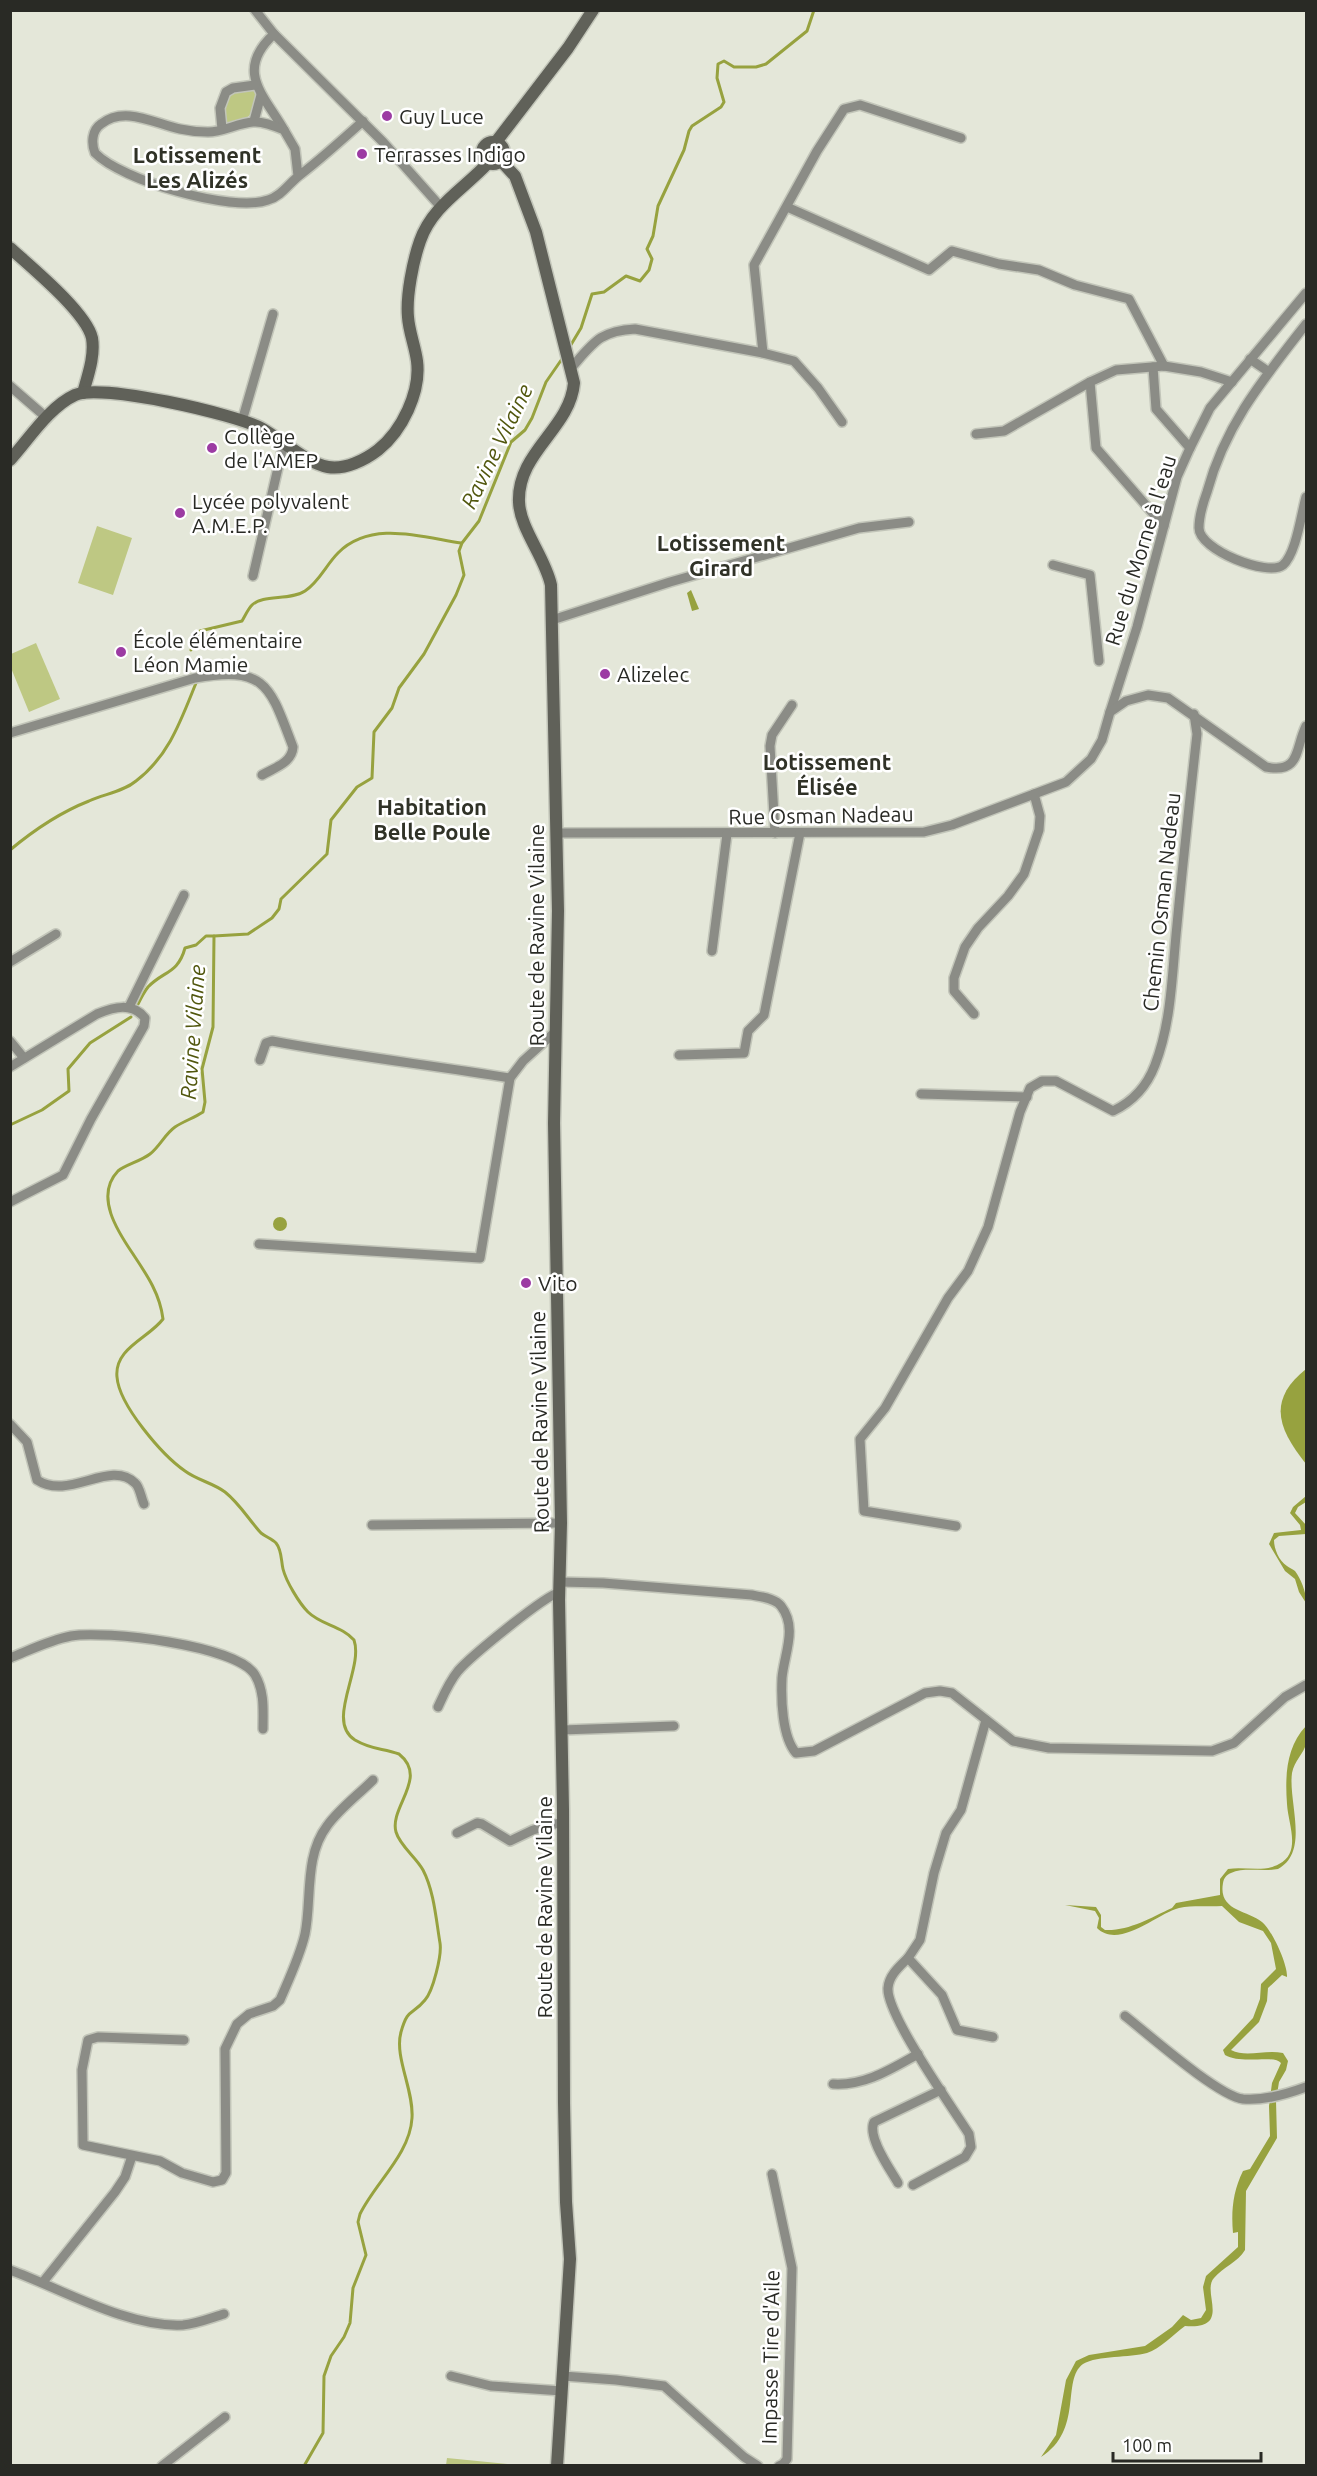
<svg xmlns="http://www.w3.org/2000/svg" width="1317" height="2476" font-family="Ubuntu,sans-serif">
<rect width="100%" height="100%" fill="#e4e7d9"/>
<g fill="#bec883">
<path d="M247 89 254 91C263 108 245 125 228 123L224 120C224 101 227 92 247 89Z"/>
<polygon points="97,526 132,538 113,595 78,583"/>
<polygon points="36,643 60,699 29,712 11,668 11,654"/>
<polygon points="447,2458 517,2465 446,2465"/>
</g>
<g fill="#97a23f">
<polygon points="691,590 699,609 692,611 687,593"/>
<circle cx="280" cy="1224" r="7"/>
<path d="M1306 1369V1464C1279 1430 1266 1401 1306 1369Z"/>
<path d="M1306 1496V1502L1298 1507 1295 1513 1306 1525V1534L1279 1536 1274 1540C1274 1549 1279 1561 1287 1566 1289 1568 1293 1569 1295 1571 1301 1579 1307 1594 1306 1603L1299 1592 1295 1579 1285 1571 1269 1544 1274 1533 1301 1530 1300 1525 1290 1513 1293 1507Z"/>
<path d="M1306 1726C1306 1731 1308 1739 1306 1744 1304 1753 1294 1761 1292 1773 1288 1802 1310 1852 1278 1869 1263 1872 1244 1867 1231 1873 1226 1875 1224 1878 1223 1883 1218 1911 1247 1910 1262 1922 1272 1930 1288 1965 1287 1977L1282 1975 1268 1988 1267 2001 1259 2022 1231 2050C1247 2058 1265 2049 1283 2053L1288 2061 1286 2070 1279 2082 1276 2101 1277 2138 1246 2191 1245 2250C1238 2262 1223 2267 1214 2278 1201 2292 1233 2330 1185 2326 1174 2334 1160 2349 1147 2353 1130 2358 1098 2355 1083 2364 1061 2380 1084 2430 1041 2457L1056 2435 1066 2380 1076 2361 1089 2355 1145 2346 1172 2327 1183 2315 1191 2320 1201 2318 1206 2310 1203 2287 1206 2276 1238 2247V2232L1233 2233C1231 2211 1233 2191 1243 2171L1250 2169 1270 2136 1269 2106 1272 2083 1281 2063C1274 2054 1242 2065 1225 2055L1223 2050 1253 2018 1260 1999 1261 1984 1276 1969 1271 1943 1263 1931 1239 1922 1222 1906C1208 1907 1193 1905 1179 1908 1158 1913 1119 1950 1097 1928L1099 1918 1095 1911 1065 1905 1096 1907 1101 1915V1927L1105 1930C1129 1931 1150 1918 1172 1908L1176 1903 1220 1895V1879L1228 1869C1245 1866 1263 1873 1279 1864 1302 1852 1288 1824 1287 1804 1285 1776 1286 1747 1306 1726Z"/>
</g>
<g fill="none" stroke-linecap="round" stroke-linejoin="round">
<g stroke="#97a23f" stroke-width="3">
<polyline points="569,348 581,328 592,294 604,292 626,276 640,281 649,270 652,259 647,249 653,236 658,206 684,150 689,131 692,126 721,107 724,102 717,78 718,64 724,61 734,67 756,67 766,64 807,31 814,10"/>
<path d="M191 650 193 642 200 631 242 621C245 616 248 609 252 605 263 594 290 601 305 591 319 582 326 565 338 553 371 520 421 537 461 543"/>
<path d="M10 850C34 830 61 812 89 801 104 794 123 792 136 781 169 756 181 720 196 683"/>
<path d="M138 1004C141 998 144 992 148 987 163 971 178 974 185 948L196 945 206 936H214"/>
<polyline points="10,1125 42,1110 69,1091 68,1069 90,1043 131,1017"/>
<path d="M304 2466 323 2433 324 2376 331 2356 344 2337 350 2323 353 2288 366 2255 358 2222 360 2214C375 2183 410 2154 412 2118 414 2090 394 2057 401 2032 408 2007 412 2016 425 2000 433 1991 442 1955 440 1943 436 1919 434 1891 423 1870 416 1857 400 1846 396 1832 389 1807 429 1778 399 1754 382 1748 372 1750 355 1740 325 1721 364 1669 354 1640 342 1626 321 1625 308 1612 299 1603 286 1581 283 1569 281 1561 282 1550 276 1543 272 1539 266 1537 261 1533 249 1520 240 1504 225 1492 213 1483 197 1480 185 1471 162 1455 119 1405 117 1377 114 1348 149 1338 163 1319 160 1294 147 1275 133 1254 118 1232 94 1196 118 1171 125 1165 141 1161 150 1154 160 1146 165 1134 175 1127 184 1121 194 1118 203 1112L205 1102 202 1069 213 1027 214 936 248 934 272 918 279 909 281 899 327 854 331 820 357 787 372 778 374 732 392 708 399 688 424 654 456 595 464 575 459 551 462 543 479 521 511 442 525 430 532 418 546 382 564 356"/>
</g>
<g stroke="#c2c5b9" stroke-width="12">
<g id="street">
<polyline points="255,10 274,34 383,142 440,206"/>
<path d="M274 34C234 71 264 95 284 130"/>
<polyline points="254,121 261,95"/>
<polyline points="222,129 220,108 226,92 233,88 255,85"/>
<path d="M298 176 295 149 284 130C275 126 263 121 253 122 238 123 223 132 208 132 199 132 189 131 180 129 155 124 125 105 101 124 92 130 91 143 95 153 121 180 232 213 268 200 282 196 289 183 300 175 322 158 342 140 363 121"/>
<polyline points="787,207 929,270 952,251 999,264 1039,270 1075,285 1129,299 1164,366"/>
<path d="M1306 324C1264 378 1225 425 1207 492 1203 503 1199 516 1199 528 1199 550 1268 577 1283 565 1296 554 1301 515 1306 497"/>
<polyline points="763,353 754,265 817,151 844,109 860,105 961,138"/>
<polyline points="1250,359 1269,372"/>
<path d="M572 367C594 342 600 331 635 329L763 353 794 361 818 388 842 422"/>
<polyline points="1153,367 1156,409 1190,448"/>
<polyline points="1090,382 1096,448 1164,526"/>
<polyline points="10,386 47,418"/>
<polyline points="242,421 273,314"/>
<polyline points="976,434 1004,431 1090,382 1116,370 1164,366 1201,372 1232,382"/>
<polyline points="1053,565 1090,575 1099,661"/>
<polyline points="253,576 284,442"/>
<polyline points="552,620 670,582 859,528 909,522"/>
<polyline points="1110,712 1137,627 1177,477 1190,448 1210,408 1306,293"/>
<path d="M10 733 195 678C267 665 270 687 293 747 292 763 274 768 262 775"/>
<path d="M557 833 924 832 952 825 1066 782 1091 759 1102 740 1110 712 1126 701 1148 695 1168 698 1266 767C1301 774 1295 748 1306 726"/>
<polyline points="775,833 770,746 772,735 792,705"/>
<polyline points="712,951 727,834"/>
<polyline points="10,962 56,934"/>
<polyline points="129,1007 184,895"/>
<polyline points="974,1014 954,991 954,978 965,947 978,928 1008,896 1024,874 1039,830 1040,816 1034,794"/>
<polyline points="10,1041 24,1058"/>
<polyline points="679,1055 744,1053 748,1031 764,1015 800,833"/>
<path d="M260 1060 266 1043 272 1041C351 1056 431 1065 510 1078"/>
<path d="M10 1067 97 1014C114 1007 132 1002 145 1018L144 1026 91 1119 63 1175 10 1202"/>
<polyline points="921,1094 1027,1097"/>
<polyline points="259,1244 480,1258 510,1078 523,1061 555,1032"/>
<path d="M10 1424 27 1442 37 1480C69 1501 110 1459 135 1483 140 1487 141 1498 144 1504"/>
<polyline points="372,1525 561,1523"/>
<path d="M956 1526 864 1511 860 1439 885 1408 948 1298 968 1271 988 1227 1020 1112 1030 1088 1042 1081H1056L1113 1111C1132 1102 1147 1086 1155 1065 1172 1021 1172 972 1177 925 1183 861 1190 797 1197 734L1194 714"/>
<path d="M560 1582 603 1583 752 1595C761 1597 775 1598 781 1606 798 1628 784 1654 782 1678 781 1699 782 1737 796 1753L814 1751 925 1693 940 1691 952 1693 1013 1741 1049 1748 1212 1751 1234 1743 1285 1697 1306 1685"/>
<path d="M10 1658C30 1650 50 1640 71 1636 104 1630 237 1645 255 1675 265 1692 263 1711 263 1729"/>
<path d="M438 1707C444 1694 449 1682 458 1671 470 1657 544 1596 560 1592"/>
<polyline points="986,1720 961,1810 946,1833 934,1873 920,1940 908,1958 942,1995 957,2030 993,2037"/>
<polyline points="562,1730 674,1726"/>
<polyline points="457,1833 477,1823 482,1824 510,1841 533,1830 563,1822"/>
<path d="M908 1958C900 1966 889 1975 888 1988 886 2014 952 2107 969 2134L971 2147 965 2157 913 2185"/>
<path d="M1125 2016C1148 2034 1218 2096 1243 2099 1264 2101 1287 2094 1306 2087"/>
<path d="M184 2040 98 2037 88 2040 82 2070 83 2145 160 2161 182 2173 213 2182 222 2180 226 2173 225 2049 237 2024 249 2014 273 2006 280 2000C289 1979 300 1956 305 1934 312 1900 304 1856 327 1826 339 1809 358 1795 373 1780"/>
<path d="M833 2084C865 2086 891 2069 918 2054"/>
<polyline points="772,2174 792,2268 787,2459 783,2464 779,2466"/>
<path d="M898 2183C890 2169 867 2137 874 2122L941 2090"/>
<path d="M10 2270C62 2289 128 2328 183 2325 196 2324 211 2318 224 2314"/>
<polyline points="43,2282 115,2192 125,2177 132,2156"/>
<polyline points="451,2376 491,2386 562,2391"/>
<polyline points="563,2376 616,2380 664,2386 744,2457 758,2466"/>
<polyline points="162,2466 225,2417"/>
</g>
</g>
<g stroke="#c2c5b9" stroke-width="15">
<g id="secondary">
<circle cx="493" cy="153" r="11"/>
<polyline points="496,142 568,48 593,10"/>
<path d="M501 161 515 176 536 232 574 383C570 429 517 452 519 502 520 529 545 557 551 585L558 911 554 1123 561 1523 559 1600 563 1809 564 2103 566 2202 570 2259 557 2466"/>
<path d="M10 248C31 267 86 312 92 338 95 356 88 375 83 393"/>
<path d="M10 460C29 439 49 407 75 395 101 383 234 414 261 428 281 439 306 463 328 467 345 470 365 460 378 450 402 431 421 392 417 361 415 346 409 332 408 317 406 296 413 261 420 241 432 206 464 189 488 163"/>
</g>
</g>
<use href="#street" stroke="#8b8c86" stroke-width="9"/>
<use href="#secondary" stroke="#606159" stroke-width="12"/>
</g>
<g fill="#9c3ba3" stroke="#fff" stroke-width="2">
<circle cx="387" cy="116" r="6"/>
<circle cx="362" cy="154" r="6"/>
<circle cx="212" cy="448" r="6"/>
<circle cx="180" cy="513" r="6"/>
<circle cx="121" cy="652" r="6"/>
<circle cx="605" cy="674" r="6"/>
<circle cx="526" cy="1283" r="6"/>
</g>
<g text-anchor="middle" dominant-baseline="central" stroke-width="5" stroke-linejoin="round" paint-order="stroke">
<g font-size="21" fill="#292a25" stroke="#fff" text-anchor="start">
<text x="399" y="116">Guy Luce</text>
<text x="374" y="154">Terrasses Indigo</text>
<text x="224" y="436">Collège<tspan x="224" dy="24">de l'AMEP</tspan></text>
<text x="192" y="501">Lycée polyvalent<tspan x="192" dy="24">A.M.E.P.</tspan></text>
<text x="133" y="640">École élémentaire<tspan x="133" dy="24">Léon Mamie</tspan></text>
<text x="617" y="674">Alizelec</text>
<text x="538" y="1283">Vito</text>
</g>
<g font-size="21" fill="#292a25" stroke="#fff">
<text transform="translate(1140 550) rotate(-73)">Rue du Morne à l'eau</text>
<text transform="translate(821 815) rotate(-1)">Rue Osman Nadeau</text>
<text transform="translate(1161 902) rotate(-84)">Chemin Osman Nadeau</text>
<text transform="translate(536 935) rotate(-90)">Route de Ravine Vilaine</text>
<text transform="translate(539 1422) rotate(-91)">Route de Ravine Vilaine</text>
<text transform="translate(544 1907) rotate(-90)">Route de Ravine Vilaine</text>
<text transform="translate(770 2357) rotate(-89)">Impasse Tire d'Aile</text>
</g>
<g font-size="22" font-weight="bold" fill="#303227" stroke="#fff">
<text x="197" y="154">Lotissement<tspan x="197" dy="25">Les Alizés</tspan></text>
<text x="721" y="542">Lotissement<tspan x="721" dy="25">Girard</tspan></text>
<text x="827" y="761">Lotissement<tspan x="827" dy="25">Élisée</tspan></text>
<text x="432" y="806">Habitation<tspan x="432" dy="25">Belle Poule</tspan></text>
</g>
<g font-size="22" font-style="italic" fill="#51570e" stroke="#fff">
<text transform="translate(496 446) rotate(-64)">Ravine Vilaine</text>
<text transform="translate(192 1032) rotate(-86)">Ravine Vilaine</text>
</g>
</g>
<rect width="1317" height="2476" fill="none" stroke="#292a25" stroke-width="24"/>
<path d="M1113 2452v9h148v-9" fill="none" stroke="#292a25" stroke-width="3"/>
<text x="1122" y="2452" font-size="18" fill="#292a25" stroke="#ffffff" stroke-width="4.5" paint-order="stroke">100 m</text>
</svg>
